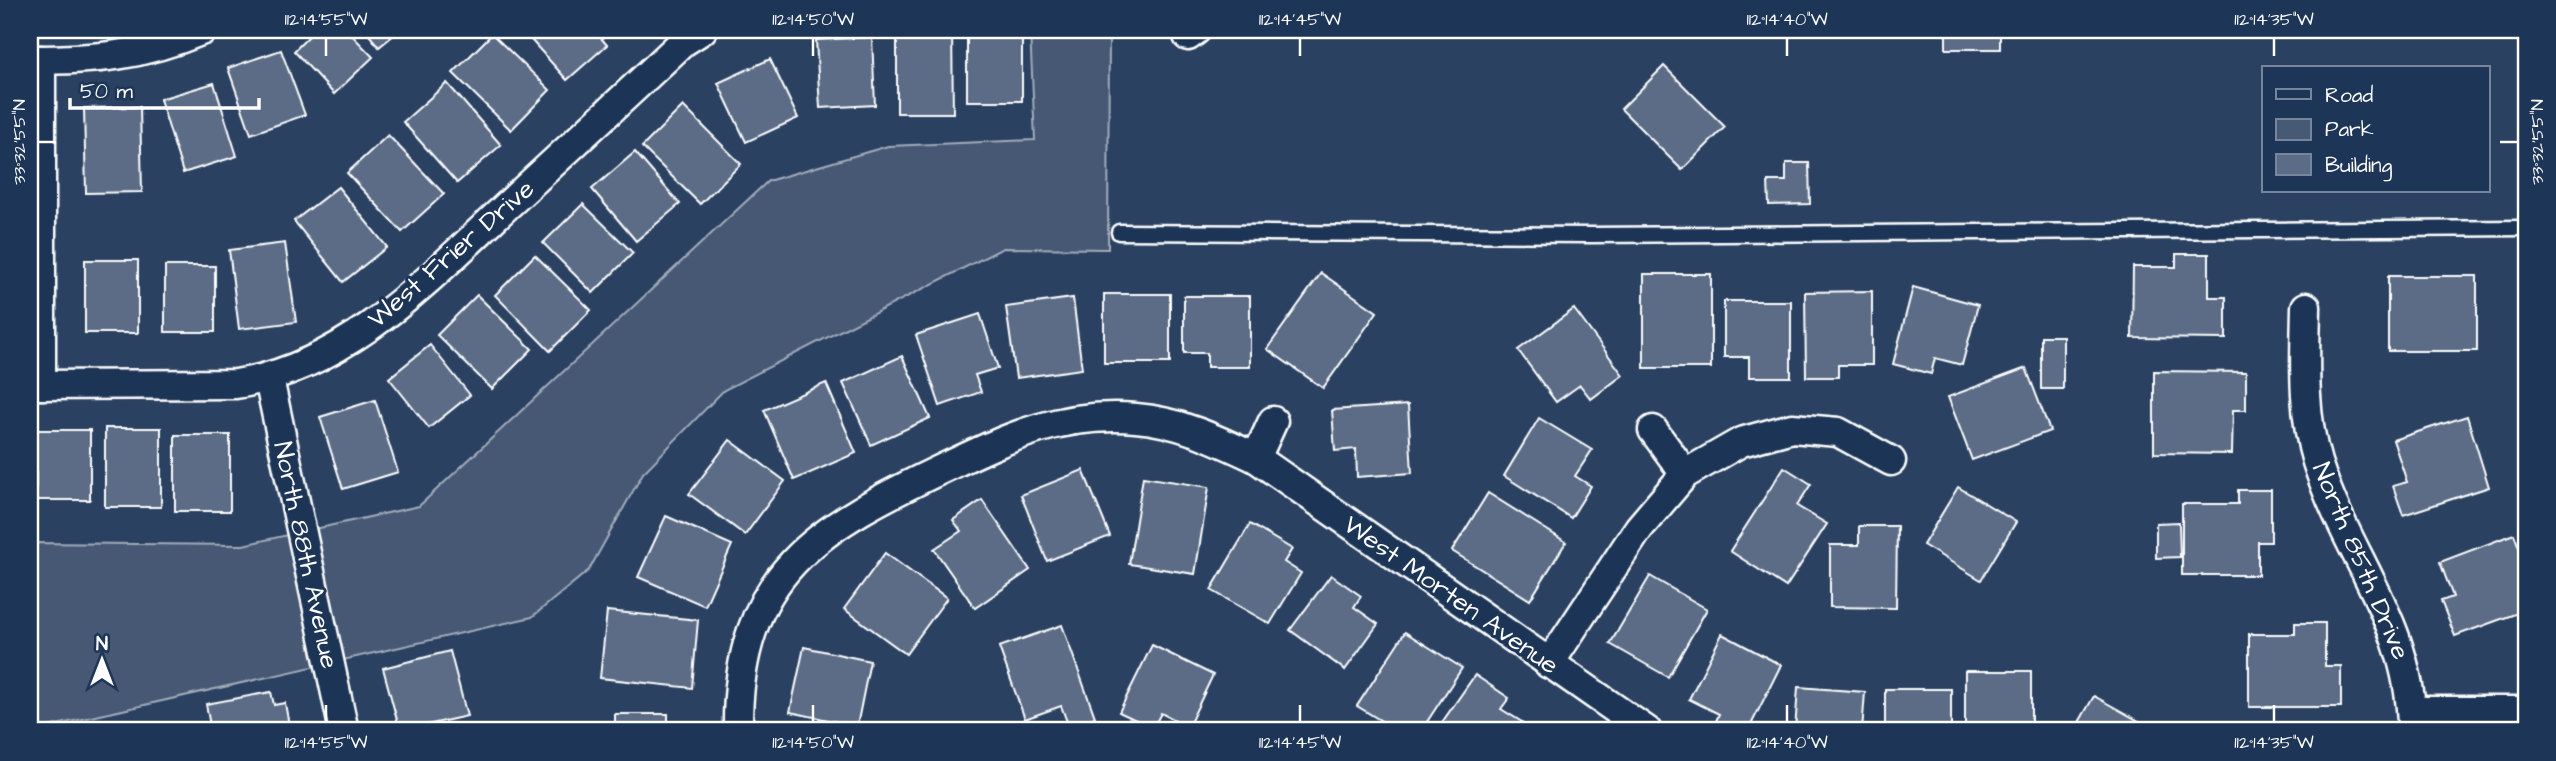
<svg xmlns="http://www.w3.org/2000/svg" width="2556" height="761" font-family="'Architects Daughter',sans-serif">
<rect width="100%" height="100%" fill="#2a4161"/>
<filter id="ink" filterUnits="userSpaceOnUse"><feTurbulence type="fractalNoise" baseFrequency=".0143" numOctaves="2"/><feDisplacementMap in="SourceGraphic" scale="14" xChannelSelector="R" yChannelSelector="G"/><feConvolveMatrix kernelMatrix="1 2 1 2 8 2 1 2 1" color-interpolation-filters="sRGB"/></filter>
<g filter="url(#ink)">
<polygon fill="#465975" stroke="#a2acba" stroke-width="2" points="1030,30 1109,30 1108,249 1003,248 724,390 643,473 589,570 532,617 30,731 30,543 243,545 419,506 768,181 888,146 1035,140"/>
<g fill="#5b6c86" stroke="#fff" stroke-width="2">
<polygon points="303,30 347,30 373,57 334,94 294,51 309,36"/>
<polygon points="365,30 400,30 379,47"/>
<polygon points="526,30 594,30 607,45 567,80 524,32"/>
<polygon points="897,30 952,30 953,113 897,113"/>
<rect x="1946" y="30" width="54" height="19"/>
<rect x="967" y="31" width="55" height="70"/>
<polygon points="492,34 550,90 511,130 453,73"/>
<polygon points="872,37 875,105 820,108 816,40"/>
<polygon points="281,50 305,115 251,134 228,68"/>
<polygon points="770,59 798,118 746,142 718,83"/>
<polygon points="1664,66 1725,127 1682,170 1621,109"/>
<polygon points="214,83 237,156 183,173 160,99"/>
<polygon points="447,83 501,145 457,183 403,122"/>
<polygon points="683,106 741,164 700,204 642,147"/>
<polygon points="140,107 142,192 86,193 84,108"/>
<polygon points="388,135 444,194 402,232 347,173"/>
<polygon points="635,152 680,204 636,241 592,189"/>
<polygon points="1786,163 1809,163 1810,204 1769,205 1768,181 1786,181"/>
<polygon points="338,187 387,247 343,282 294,221"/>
<polygon points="583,204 633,253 593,293 543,243"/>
<polygon points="285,243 296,322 239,329 229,250"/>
<polygon points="2176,254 2209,254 2209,297 2226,297 2226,339 2132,338 2133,267 2176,267"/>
<polygon points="535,255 591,310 550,351 495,295"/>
<rect x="85" y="260" width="53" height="73"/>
<rect x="165" y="266" width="50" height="66"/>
<polygon points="1321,273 1377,312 1323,388 1267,349"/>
<rect x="1644" y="274" width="67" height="94"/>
<rect x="2388" y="276" width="89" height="75"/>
<polygon points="1913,287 1978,305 1962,365 1935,358 1931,374 1893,364"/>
<polygon points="1872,291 1872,365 1838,365 1838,377 1806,377 1805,292"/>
<rect x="1104" y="294" width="66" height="69"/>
<polygon points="477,295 532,349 492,389 437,335"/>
<polygon points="1184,296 1250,296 1250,367 1207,367 1207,353 1184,353"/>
<polygon points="1073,298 1082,369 1016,378 1006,307"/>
<polygon points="1724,301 1791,301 1791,377 1749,377 1749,357 1724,357"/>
<polygon points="1574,309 1623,375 1591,399 1580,385 1556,402 1518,350"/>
<polygon points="980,314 998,368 975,375 981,392 940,406 916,335"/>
<rect x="2041" y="336" width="22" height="53"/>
<polygon points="430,345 470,395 429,428 389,378"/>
<polygon points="902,356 930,418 871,445 843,383"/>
<polygon points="2026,368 2050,431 1972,460 1948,397"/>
<polygon points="2154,371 2246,372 2246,410 2233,410 2232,454 2154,453"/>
<polygon points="826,383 856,453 794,480 764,410"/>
<polygon points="375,400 398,472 343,489 320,417"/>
<polygon points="1408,405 1412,473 1357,477 1356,449 1335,451 1332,410"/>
<polygon points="2467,416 2489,487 2403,515 2393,486 2407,482 2393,440"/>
<polygon points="1539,418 1592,450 1575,476 1591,486 1571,518 1504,476"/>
<rect x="105" y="428" width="56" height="79"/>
<rect x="36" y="430" width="54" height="70"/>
<rect x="175" y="435" width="55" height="76"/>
<polygon points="730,440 785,481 745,535 689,494"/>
<polygon points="1784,467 1811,484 1797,506 1827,524 1786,587 1730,551"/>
<polygon points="1083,470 1110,536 1047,561 1021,495"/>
<polygon points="1143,477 1209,487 1195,574 1129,564"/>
<polygon points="1958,487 2016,522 1981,580 1923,545"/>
<polygon points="2238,490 2271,490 2271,542 2258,542 2258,575 2182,575 2182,504 2238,504"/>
<polygon points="1488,493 1566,542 1530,600 1452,551"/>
<polygon points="982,500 1030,570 975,608 934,549 961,531 953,520"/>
<polygon points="666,516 732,545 705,606 638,577"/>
<polygon points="2179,522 2180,557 2156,558 2156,523"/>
<polygon points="1250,524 1292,549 1284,562 1301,573 1270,624 1211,590"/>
<polygon points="1859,526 1897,526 1896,608 1830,607 1830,545 1859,545"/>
<polygon points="2514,534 2526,566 2526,610 2455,636 2441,601 2453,597 2440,562"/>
<polygon points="885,553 947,598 906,654 844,609"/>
<polygon points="1331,575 1361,596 1354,607 1378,624 1345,670 1290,630"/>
<polygon points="1650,576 1707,609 1668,677 1610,644"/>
<polygon points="607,611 698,620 692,688 600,678"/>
<polygon points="2295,623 2325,623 2325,666 2341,666 2341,707 2249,707 2249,634 2295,634"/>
<polygon points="1062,625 1095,717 1069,727 1061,706 1025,719 999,647"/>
<polygon points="1405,632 1462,668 1421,731 1398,731 1357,706"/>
<polygon points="1722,634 1781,665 1748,731 1724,731 1714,726 1719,714 1689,699"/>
<polygon points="1152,645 1213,675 1188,727 1161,713 1153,728 1119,712"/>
<polygon points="804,647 870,661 857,726 790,712"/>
<polygon points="450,651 467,716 400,731 383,668"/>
<rect x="1965" y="671" width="66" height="60"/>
<polygon points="1475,675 1509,698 1501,709 1522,722 1516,731 1436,731"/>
<polygon points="1798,687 1865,692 1862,731 1795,731"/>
<rect x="1885" y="689" width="66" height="42"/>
<polygon points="271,692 274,705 285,703 290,731 211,731 206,704"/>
<polygon points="2094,696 2153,729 2152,731 2074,731"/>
<rect x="615" y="714" width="53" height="17"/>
</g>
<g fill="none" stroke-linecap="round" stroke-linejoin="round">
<g stroke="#fff" stroke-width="19">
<polyline id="service" points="1119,232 1591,235 2526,228"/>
</g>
<g stroke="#fff" stroke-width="33">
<g id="minor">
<polyline points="1188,36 1196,30"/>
<path d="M30 60C97 60 140 56 203 30"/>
<polyline points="41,60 41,385"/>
<path d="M2306 307C2305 358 2302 413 2317 462 2348 559 2412 624 2412 731"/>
<polyline points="269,379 344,731"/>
<path d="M30 385 236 384C350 366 430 277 511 202 568 149 626 96 683 42L702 30"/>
<polyline points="1653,430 1685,474"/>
<polyline points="1256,458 1273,421"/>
<polyline points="1549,664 1639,528 1685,474 1741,442 1792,428 1838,432 1891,461"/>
<polyline points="2412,711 2526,711"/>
<path d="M738 731C736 572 819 527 948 466 1011 436 1063 412 1136 418 1178 421 1218 440 1256 458L1647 731"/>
</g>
</g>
<use href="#service" stroke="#1d3557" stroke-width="14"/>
<use href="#minor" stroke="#1d3557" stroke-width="28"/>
</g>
</g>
<path fill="none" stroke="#fff" stroke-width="2.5" d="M326 38V56M813 38V56M1300 38V56M1787 38V56M2274 38V56M38 142H56M2500 142H2518M326 705V722M813 705V722M1300 705V722M1787 705V722M2274 705V722"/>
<g text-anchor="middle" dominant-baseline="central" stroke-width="6" stroke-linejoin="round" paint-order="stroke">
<g font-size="26" fill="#fff" stroke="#1d3557">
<text transform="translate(451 254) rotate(-41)">West Frier Drive</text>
<text transform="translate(306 555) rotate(78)">North 88th Avenue</text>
<text transform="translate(2361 561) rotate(67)">North 85th Drive</text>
<text transform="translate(1451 595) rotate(35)">West Morten Avenue</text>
</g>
</g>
<rect width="2556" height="761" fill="none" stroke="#1d3557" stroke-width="77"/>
<rect x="2262" y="66" width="228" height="126" fill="#1d3557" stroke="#77869a" stroke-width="2"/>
<rect x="2276" y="89" width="35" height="10" fill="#1d3557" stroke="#77869a" stroke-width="2"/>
<text x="2325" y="102" font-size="21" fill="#ffffff">Road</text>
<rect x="2276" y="119" width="35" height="21" fill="#465975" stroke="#77869a" stroke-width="2"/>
<text x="2325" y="136" font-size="21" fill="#ffffff">Park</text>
<rect x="2276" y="154" width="35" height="21" fill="#5b6c86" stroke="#77869a" stroke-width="2"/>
<text x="2325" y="172" font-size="21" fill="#ffffff">Building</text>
<g transform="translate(102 660)" stroke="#1d3557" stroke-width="5" paint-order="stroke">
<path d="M0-5L12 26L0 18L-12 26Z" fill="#ffffff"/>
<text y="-10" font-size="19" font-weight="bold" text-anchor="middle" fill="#ffffff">N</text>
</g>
<path d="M70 98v10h189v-10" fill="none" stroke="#ffffff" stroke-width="3.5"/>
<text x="80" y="98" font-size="21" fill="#ffffff" stroke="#1d3557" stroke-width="5" paint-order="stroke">50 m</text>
<rect x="38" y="38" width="2480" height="684" fill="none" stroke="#fff" stroke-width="2.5"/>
<g font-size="18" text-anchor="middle" fill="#fff">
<text x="326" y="25">112°14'55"W</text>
<text x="813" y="25">112°14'50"W</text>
<text x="1300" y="25">112°14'45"W</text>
<text x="1787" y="25">112°14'40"W</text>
<text x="2274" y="25">112°14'35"W</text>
<text transform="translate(19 142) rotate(-90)" y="6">33°32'55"N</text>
<text transform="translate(2537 142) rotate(-90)" y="6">33°32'55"N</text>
<text x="326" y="748">112°14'55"W</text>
<text x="813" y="748">112°14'50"W</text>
<text x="1300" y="748">112°14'45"W</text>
<text x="1787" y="748">112°14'40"W</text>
<text x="2274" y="748">112°14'35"W</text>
</g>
</svg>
